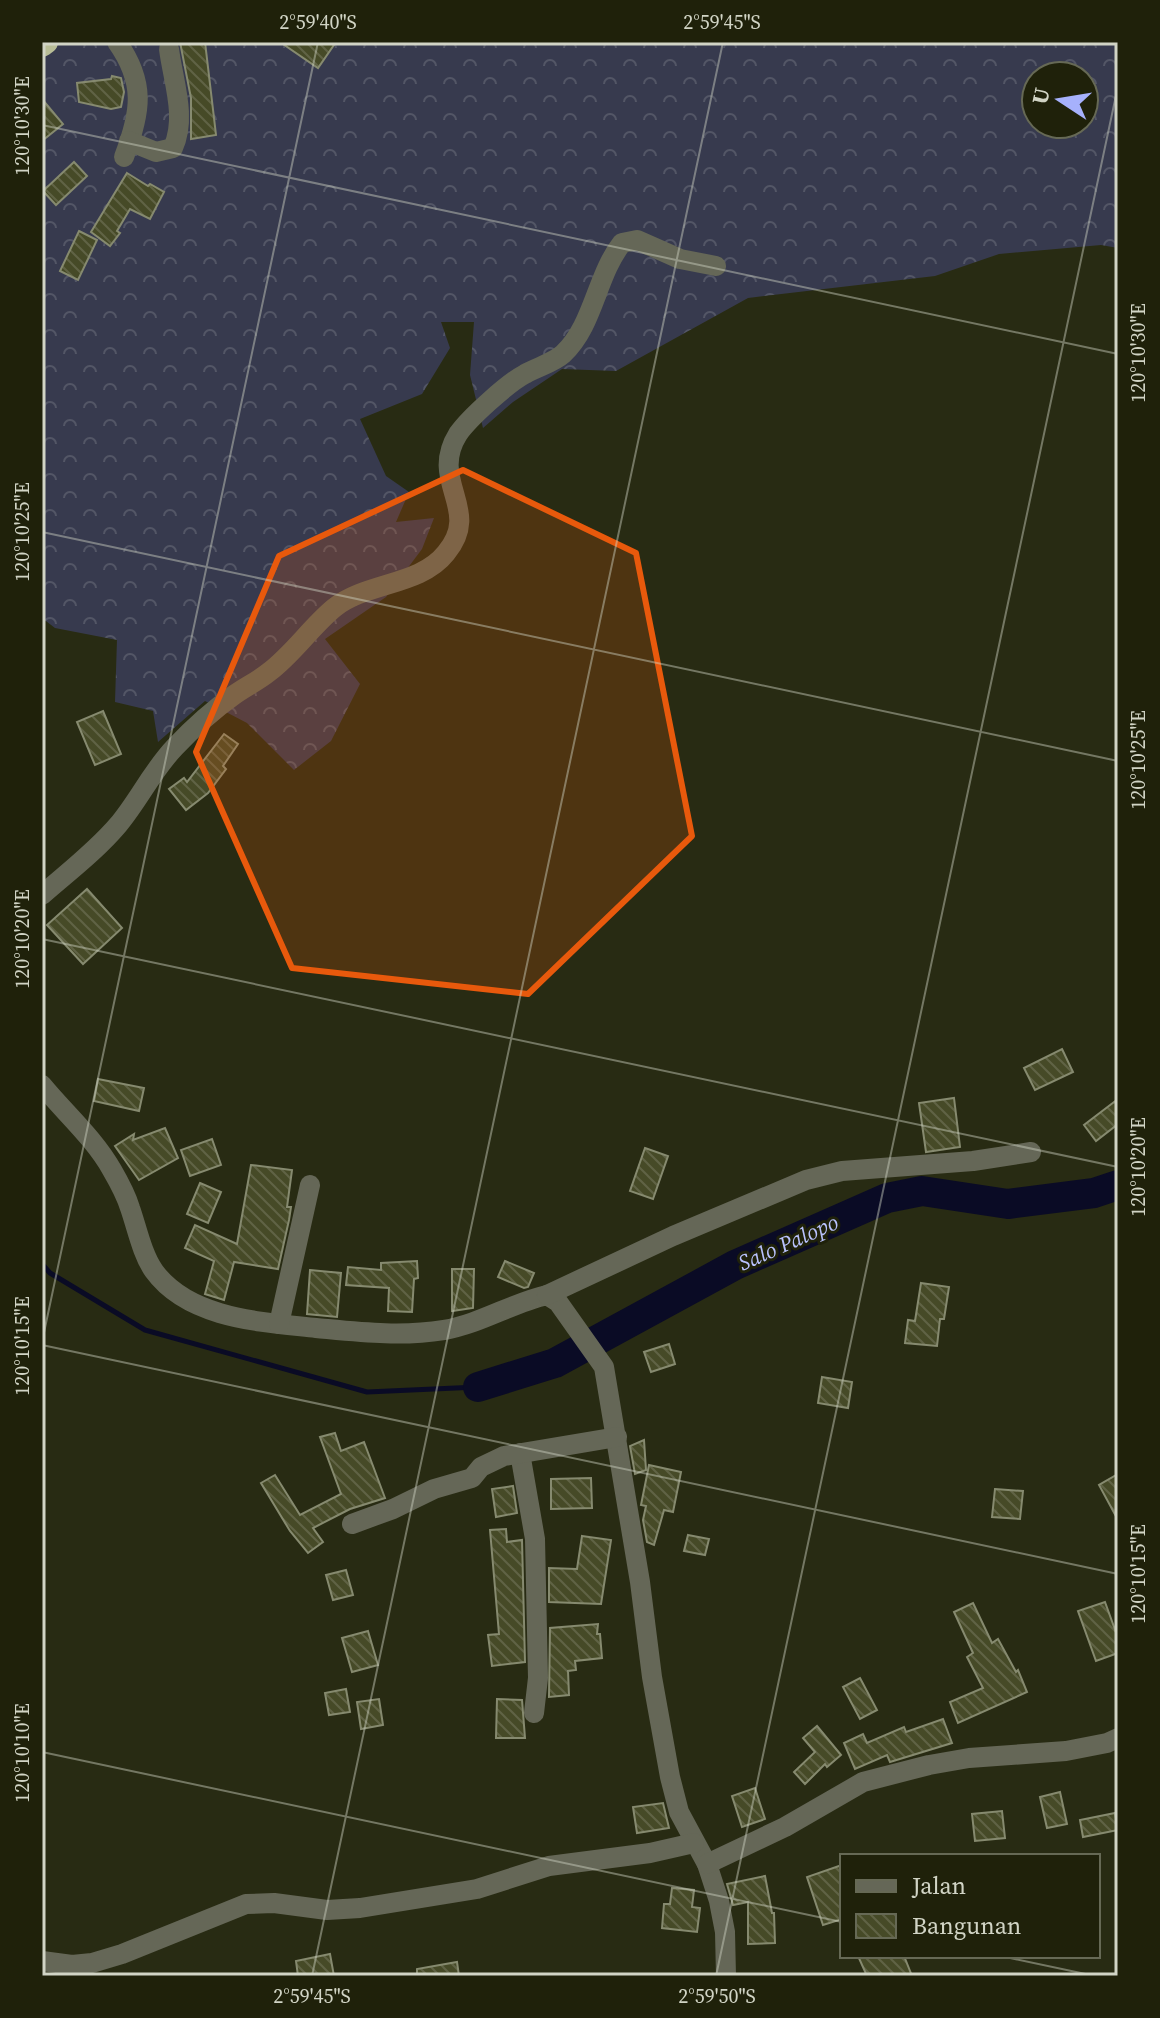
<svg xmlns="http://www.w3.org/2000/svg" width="1160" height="2018" font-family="'Source Serif 4',serif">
<defs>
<pattern id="forest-crowns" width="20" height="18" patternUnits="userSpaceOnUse" patternTransform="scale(2)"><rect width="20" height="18" fill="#373a4e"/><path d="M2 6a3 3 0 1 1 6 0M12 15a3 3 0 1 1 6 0" fill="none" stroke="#535666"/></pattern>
<pattern id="building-back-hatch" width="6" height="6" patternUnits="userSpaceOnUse" patternTransform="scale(2)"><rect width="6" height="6" fill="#464a27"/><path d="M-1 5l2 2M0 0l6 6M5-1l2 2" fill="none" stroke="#606345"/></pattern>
</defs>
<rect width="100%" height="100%" fill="#282b13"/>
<path fill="url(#forest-crowns)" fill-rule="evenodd" d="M42 42H1118V248L1101 245 999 254 935 276 748 298 616 371 562 369 513 402 483 428 470 375 474 322H441L450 348 422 394 360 419 386 476 409 492 396 522 434 518 422 549 386 597 325 639 360 684 331 741 294 770 247 723 205 701 158 742 153 711 115 702 117 640 55 628 42 618ZM1036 76H1084V124H1036Z"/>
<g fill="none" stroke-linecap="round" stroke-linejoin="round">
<polyline stroke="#0a0b25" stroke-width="5" points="42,1264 50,1273 145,1330 367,1392 478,1387"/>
<polyline stroke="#0a0b25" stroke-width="30" points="478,1387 555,1363 735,1265 887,1198 922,1191 1008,1204 1094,1193 1118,1185"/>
</g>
<g fill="url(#building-back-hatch)" stroke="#868a6f" stroke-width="2">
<polygon points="180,42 205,42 216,135 191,139 191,98"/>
<polygon points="280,42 336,42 318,68"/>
<polygon points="112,76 121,78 124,92 121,107 111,109 79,102 77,83 111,79"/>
<polygon points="42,99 63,124 42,141"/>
<polygon points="74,162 87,176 56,205 43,191"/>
<polygon points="127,173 148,186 150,184 164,192 150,219 130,209 117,231 120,233 110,246 91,232"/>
<polygon points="79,231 97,240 78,280 60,271"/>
<polygon points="103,711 121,754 95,765 77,722"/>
<polygon points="224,734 238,744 223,766 226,769 208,793 186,810 169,789 184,778 187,782"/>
<polygon points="87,889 122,928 83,964 47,925"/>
<polygon points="1062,1049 1073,1072 1035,1090 1024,1068"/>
<polygon points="98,1079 144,1088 139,1111 94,1101"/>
<polygon points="954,1098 960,1147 926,1152 919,1103"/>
<polygon points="1118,1099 1118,1124 1096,1141 1084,1125"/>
<polygon points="165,1128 178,1158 139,1180 115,1146 134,1134 133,1140"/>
<polygon points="212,1139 221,1165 190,1176 181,1150"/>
<polygon points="645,1148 668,1156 653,1199 630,1191"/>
<polygon points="251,1165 292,1170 287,1207 291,1207 289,1220 278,1269 234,1262 224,1300 205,1294 214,1261 185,1248 195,1225 237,1244"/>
<polygon points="200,1183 221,1192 208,1223 187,1214"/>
<polygon points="417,1261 418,1278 414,1279 412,1312 388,1311 389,1288 346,1285 348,1267 381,1270 381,1263"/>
<polygon points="505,1261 534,1273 528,1287 524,1288 498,1277"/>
<polygon points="452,1269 474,1269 473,1308 452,1311"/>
<polygon points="310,1270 341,1273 337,1317 307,1314"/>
<polygon points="921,1283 949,1287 944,1319 940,1319 937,1346 905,1343 908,1320 915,1321"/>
<polygon points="669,1344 675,1364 651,1372 644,1352"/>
<polygon points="822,1377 852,1382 848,1408 818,1403"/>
<polygon points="335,1433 341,1451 364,1442 385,1498 350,1509 313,1528 323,1542 308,1553 290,1531 261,1483 275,1475 300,1515 341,1494 320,1437"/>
<polygon points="644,1440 646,1470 635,1474 630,1446"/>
<polygon points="649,1465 681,1472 673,1512 664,1510 654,1545 647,1542 643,1520 646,1506 641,1505"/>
<polygon points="1118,1474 1118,1520 1099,1485"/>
<polygon points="591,1478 592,1508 551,1509 551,1479"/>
<polygon points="513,1486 517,1513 496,1517 492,1489"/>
<polygon points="995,1489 1023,1491 1020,1519 992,1517"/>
<polygon points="506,1529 507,1542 522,1540 525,1662 492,1666 488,1635 499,1634 490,1530"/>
<polygon points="688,1535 709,1539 705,1555 684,1551"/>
<polygon points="582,1536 611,1540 601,1604 549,1602 549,1568 577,1569"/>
<polygon points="346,1570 353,1595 333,1600 326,1575"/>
<polygon points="1105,1602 1118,1638 1118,1653 1096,1661 1078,1611"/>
<polygon points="973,1603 992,1643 998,1639 1016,1672 1018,1670 1027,1692 958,1723 950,1702 983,1688 967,1657 973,1653 954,1612"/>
<polygon points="598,1624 597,1634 600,1634 602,1658 575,1661 576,1670 568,1671 569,1695 549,1697 550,1628"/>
<polygon points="368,1631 378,1665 352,1672 342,1638"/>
<polygon points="860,1678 877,1710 860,1719 843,1687"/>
<polygon points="346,1689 350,1712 329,1715 325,1693"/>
<polygon points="379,1699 383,1725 361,1729 357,1702"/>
<polygon points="497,1699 522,1700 525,1738 496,1738"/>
<polygon points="943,1719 952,1743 890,1762 887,1755 855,1769 844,1743 863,1734 867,1743 904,1727 906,1732"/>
<polygon points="817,1726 841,1755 827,1767 825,1764 805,1784 794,1772 815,1752 803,1738"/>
<polygon points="755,1788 765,1819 742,1827 732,1796"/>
<polygon points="1060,1792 1067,1824 1047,1828 1040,1797"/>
<polygon points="663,1803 669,1828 637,1833 633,1807"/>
<polygon points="1002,1811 1005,1838 975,1841 972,1814"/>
<polygon points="1115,1813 1118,1830 1083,1837 1080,1820"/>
<polygon points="842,1865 842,1919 823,1925 807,1877"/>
<polygon points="765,1876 772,1913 774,1913 775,1943 748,1944 748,1902 733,1905 727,1884"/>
<polygon points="672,1888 694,1890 692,1907 700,1908 697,1932 662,1928 664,1904 670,1904"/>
<polygon points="330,1954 334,1976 298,1976 296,1961"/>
<polygon points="858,1956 904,1956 912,1976 867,1976"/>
<polygon points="457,1962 459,1976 417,1976 417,1969"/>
</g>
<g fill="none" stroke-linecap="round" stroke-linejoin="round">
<g stroke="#656757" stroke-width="20">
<path d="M117 42C146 83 141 112 124 157"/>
<path d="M129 141 156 152 173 148C187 117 173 81 169 49"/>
<path d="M42 895C67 873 96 851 118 825 139 800 152 771 175 747 192 729 213 710 234 695 245 687 258 681 269 672 293 654 311 627 334 608 366 582 420 586 446 553 483 509 428 482 458 434 469 418 508 383 525 374 537 367 553 363 563 354 594 325 596 276 622 243L637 240 680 259 716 266"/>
<path d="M42 1085C65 1113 94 1138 112 1170 119 1182 126 1195 130 1208 137 1228 142 1254 154 1271 189 1319 262 1322 316 1328 359 1332 400 1337 444 1330 480 1324 512 1303 547 1295L558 1302 604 1367 640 1582 652 1677 670 1777 679 1812 707 1864 719 1901 725 1932 726 1976"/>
<polyline points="547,1295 673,1236 806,1180 842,1171 973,1161 1031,1152"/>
<polyline points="279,1324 310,1185"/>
<polyline points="520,1453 535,1539 538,1678 534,1713"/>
<polyline points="352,1524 393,1509 434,1489 472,1478 481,1467 504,1456 617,1437"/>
<polyline points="707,1864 785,1827 863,1782 929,1765 969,1758 1066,1751 1107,1743 1118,1738"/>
<polyline points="42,1961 72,1965 92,1963 122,1954 246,1904 274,1903 327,1910 360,1908 477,1889 549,1866 650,1853 694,1843"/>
</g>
<polyline stroke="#b8bd96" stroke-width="24" points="42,45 46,42"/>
</g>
<path fill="#e8590c" fill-opacity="0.2" stroke="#e8590c" stroke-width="6" stroke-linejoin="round" d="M463 470 636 553 692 836 528 994 292 968 196 752 279 556Z"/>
<path fill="none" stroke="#d1d4c5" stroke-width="2" stroke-opacity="0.45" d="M42 125 1118 354M42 532 1118 761M42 939 1118 1167M42 1342 318 42M42 1345 1118 1574M42 1752 842 1922M1001 1956 1095 1976M312 1976 723 42M716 1976 1118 86"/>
<g text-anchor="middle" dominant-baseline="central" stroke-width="6" stroke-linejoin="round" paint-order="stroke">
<g font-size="22" font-style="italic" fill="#b9c2fd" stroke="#1f210a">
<text transform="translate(788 1242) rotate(-24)">Salo Palopo</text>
</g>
</g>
<rect width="1160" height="2018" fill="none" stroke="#1f210a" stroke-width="88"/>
<rect x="840" y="1854" width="260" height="104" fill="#1f210a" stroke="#666955" stroke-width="2"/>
<rect x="856" y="1880" width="40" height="12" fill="#656757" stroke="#666955" stroke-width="2"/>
<text x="912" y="1894" font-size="24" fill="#d1d4c5">Jalan</text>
<rect x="856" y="1914" width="40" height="24" fill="url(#building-back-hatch)" stroke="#666955" stroke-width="2"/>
<text x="912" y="1934" font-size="24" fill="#d1d4c5">Bangunan</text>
<g transform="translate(1060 100) rotate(282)"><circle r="38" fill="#1f210a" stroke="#666955" stroke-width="2"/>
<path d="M0-6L14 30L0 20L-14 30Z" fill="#a6b1fc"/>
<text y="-12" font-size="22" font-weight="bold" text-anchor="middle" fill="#d1d4c5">U</text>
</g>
<rect x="44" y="44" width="1072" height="1930" fill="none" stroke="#d1d4c5" stroke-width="3"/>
<g font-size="20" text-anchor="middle" fill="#d1d4c5">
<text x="318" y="29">2°59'40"S</text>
<text x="722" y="29">2°59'45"S</text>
<text transform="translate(22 126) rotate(-90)" y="7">120°10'30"E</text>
<text transform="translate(1138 353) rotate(-90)" y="7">120°10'30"E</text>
<text transform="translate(22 532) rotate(-90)" y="7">120°10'25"E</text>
<text transform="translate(1138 760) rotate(-90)" y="7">120°10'25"E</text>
<text transform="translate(22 939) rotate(-90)" y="7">120°10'20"E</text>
<text transform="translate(1138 1167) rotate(-90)" y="7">120°10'20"E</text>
<text transform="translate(22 1346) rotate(-90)" y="7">120°10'15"E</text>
<text transform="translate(1138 1574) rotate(-90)" y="7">120°10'15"E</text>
<text transform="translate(22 1753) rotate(-90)" y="7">120°10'10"E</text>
<text x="312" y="2003">2°59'45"S</text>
<text x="717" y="2003">2°59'50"S</text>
</g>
</svg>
